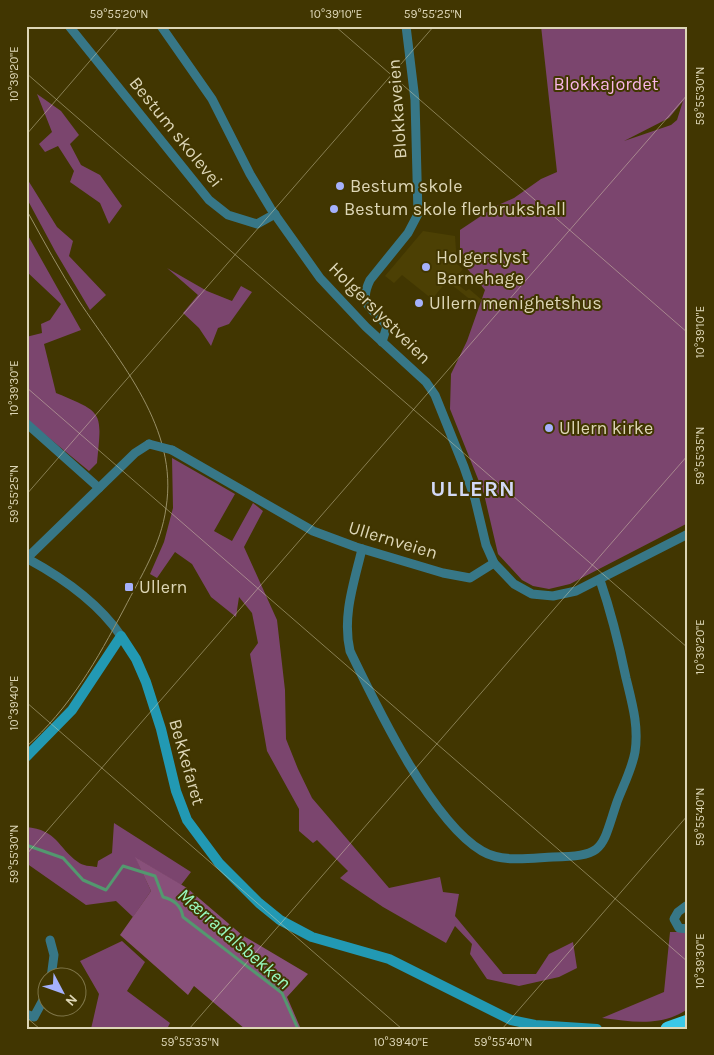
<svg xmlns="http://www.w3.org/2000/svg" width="714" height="1055" font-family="Karla,sans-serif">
<rect width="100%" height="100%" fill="#413601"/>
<polygon fill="#4c4004" points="423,231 455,236 457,264 463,269 456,277 458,280 456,283 466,291 469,289 482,300 477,305 447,281 432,299 402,275 394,283 385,276"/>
<g fill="#7b456e" fill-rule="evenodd">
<path d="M541 26H688V523L570 584 549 589 533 586 522 580 498 554 484 494 450 409 451 374 467 341 485 290 460 260V230L496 206 514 198 541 179 557 172ZM683 101 677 120 671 125 624 141 669 118Z"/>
<polygon points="37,94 61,111 79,135 70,144 81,165 100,175 122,206 109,224 100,203 70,182 74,171 58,146 45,152 39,144 52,132"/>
<polygon points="26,177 57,227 73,241 69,256 106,295 90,310 55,251 26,197"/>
<path d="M26 232 81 330 44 344 56 393C104 413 102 411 97 463L89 471 26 419V337L42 333 41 324 50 320 61 304 26 271Z"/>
<polygon points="167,268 207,291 232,301 241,286 252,292 229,324 218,328 211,346 199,328 183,313 198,295"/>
<polygon points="172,458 235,494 214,531 232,541 253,503 263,511 244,547 277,620 285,690 286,739 298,769 312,798 389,888 440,877 443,892 459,894 455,916 503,974 536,974 549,954 573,942 577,968 559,977 519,986 487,979 470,954 472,944 455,926 446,943 383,907 340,878 348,871 317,840 313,843 299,831 299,809 267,751 250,654 258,643 252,613 239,597 236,617 211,597 192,564 175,552 157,578 150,574 164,542 173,508"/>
<path d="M114 823 191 872 181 885 136 858 151 891 133 917 116 901 86 905 26 863V827C58 830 57 847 78 862 82 866 91 866 97 867L98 861 112 853Z"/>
<path d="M670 932H688V1009C661 1027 633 1022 602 1018L664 992Z"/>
<polygon points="122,941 145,962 127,991 170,1023 167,1029 91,1029 99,994 80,961"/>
</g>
<polygon fill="#88507a" points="135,857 187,888 242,935 308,974 287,997 300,1027 311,1029 245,1029 194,986 188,995 120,935 151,891"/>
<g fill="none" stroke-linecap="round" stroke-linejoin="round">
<path stroke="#53986f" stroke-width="3" d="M26 845 63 858 83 880 106 890 123 866 155 876 163 897C174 900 181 905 183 917L282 993 298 1029"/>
<g stroke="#377787" stroke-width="9">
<polyline points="69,26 209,200 228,215 257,224 275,214"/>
<polyline points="161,26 212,99 250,174 271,209 320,278 366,327 426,382 435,395 464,467 475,499 486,545 494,563 514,584 532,594 553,596 576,591 688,534"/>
<path d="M382 342 387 326C374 308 357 307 370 280L408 233 418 214 415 100 406 26"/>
<polyline points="26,423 99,488"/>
<polyline points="172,450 313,531 356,547 443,573 470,578 494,563"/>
<path d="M362 549C354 583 342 616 350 651 376 705 431 821 482 851 502 863 531 858 553 857 606 856 601 849 617 802 623 786 632 769 635 752 639 726 632 703 626 678 619 644 611 612 600 580"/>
<polyline points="26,559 135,453 149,444"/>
<path d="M28 559C63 578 98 602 121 636"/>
<polyline points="686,906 678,912 674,919 679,928 688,929"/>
<polyline points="50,940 54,955 51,978"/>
<polyline points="26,1014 34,1017 48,991"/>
</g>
<polyline stroke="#2299b3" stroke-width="10" points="26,757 72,710 121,636 136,659 146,682 161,729 176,791 187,820 219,863 259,903 280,920 312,937 389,959 511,1020 535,1025 597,1029"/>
<polyline stroke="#3bc8e8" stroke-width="15" points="668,1029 688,1022"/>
<path stroke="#988f66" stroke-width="1" d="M26 209C43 240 60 271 79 301 120 363 179 428 166 508 161 545 141 576 124 609 97 660 70 708 26 747"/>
<polyline stroke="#377787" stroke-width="9" points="149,444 172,450"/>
</g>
<path fill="none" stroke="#ddd6b6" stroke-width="1" stroke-opacity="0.45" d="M335 26 688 333M26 73 688 648M26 135 120 26M26 387 688 962M26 495 434 26M26 702 402 1029M26 855 688 94M26 1017 40 1029M189 1029 688 455M502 1029 688 815"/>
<g fill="#a5b1fc" stroke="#413601" stroke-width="2">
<circle cx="340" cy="186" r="5"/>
<circle cx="334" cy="209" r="5"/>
<circle cx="426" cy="267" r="5"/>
<circle cx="419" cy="303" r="5"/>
<circle cx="549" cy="428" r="5"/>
<rect x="124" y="582" width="10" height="10" rx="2.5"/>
</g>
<g text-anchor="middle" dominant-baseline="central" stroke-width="4" stroke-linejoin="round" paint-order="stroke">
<g font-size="18" fill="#f9b6e7" stroke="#413601">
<text x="606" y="84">Blokkajordet</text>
</g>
<g font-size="18" fill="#ddd6b6" stroke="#413601">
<text transform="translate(397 109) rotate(-94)">Blokkaveien</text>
<text transform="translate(176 132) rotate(51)">Bestum skolevei</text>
<text transform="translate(380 313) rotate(45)">Holgerslystveien</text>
<text transform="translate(393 540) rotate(17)">Ullernveien</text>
<text transform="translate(187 762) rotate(74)">Bekkefaret</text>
</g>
<g font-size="18" fill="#ddd6b6" stroke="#413601" text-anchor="start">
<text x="350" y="186">Bestum skole</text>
<text x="344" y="209">Bestum skole flerbrukshall</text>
<text x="436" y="257">Holgerslyst<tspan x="436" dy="21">Barnehage</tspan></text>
<text x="429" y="303">Ullern menighetshus</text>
<text x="559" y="428">Ullern kirke</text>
<text x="139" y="587">Ullern</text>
</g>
<g font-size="19" font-style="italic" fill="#98fabf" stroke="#413601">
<text transform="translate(234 939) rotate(41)">Mærradalsbekken</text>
</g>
<g font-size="22" font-weight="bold" letter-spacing="1" fill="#d3d9f6" stroke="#413601">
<text x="473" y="489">ULLERN</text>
</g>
</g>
<rect width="714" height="1055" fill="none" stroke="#413601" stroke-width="55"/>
<g transform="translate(62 992) rotate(131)"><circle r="24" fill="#413601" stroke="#7f7649"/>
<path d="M0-4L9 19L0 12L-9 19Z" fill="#a5b1fc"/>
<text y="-8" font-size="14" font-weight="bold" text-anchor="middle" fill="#ddd6b6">N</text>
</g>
<rect x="28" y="28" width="658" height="1000" fill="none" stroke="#ddd6b6" stroke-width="2"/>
<g font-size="12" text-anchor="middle" fill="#ddd6b6">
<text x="119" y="18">59°55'20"N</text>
<text x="336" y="18">10°39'10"E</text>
<text x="433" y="18">59°55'25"N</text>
<text transform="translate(14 74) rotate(-90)" y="4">10°39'20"E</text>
<text transform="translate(700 96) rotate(-90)" y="4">59°55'30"N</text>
<text transform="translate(700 332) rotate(-90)" y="4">10°39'10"E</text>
<text transform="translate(14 388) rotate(-90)" y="4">10°39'30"E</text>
<text transform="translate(700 456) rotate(-90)" y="4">59°55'35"N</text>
<text transform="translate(14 494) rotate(-90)" y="4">59°55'25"N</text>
<text transform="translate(700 647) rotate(-90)" y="4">10°39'20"E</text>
<text transform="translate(14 703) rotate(-90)" y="4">10°39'40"E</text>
<text transform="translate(700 817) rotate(-90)" y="4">59°55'40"N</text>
<text transform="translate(14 854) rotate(-90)" y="4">59°55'30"N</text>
<text transform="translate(700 961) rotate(-90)" y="4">10°39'30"E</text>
<text x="190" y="1046">59°55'35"N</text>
<text x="401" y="1046">10°39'40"E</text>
<text x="503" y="1046">59°55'40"N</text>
</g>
</svg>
